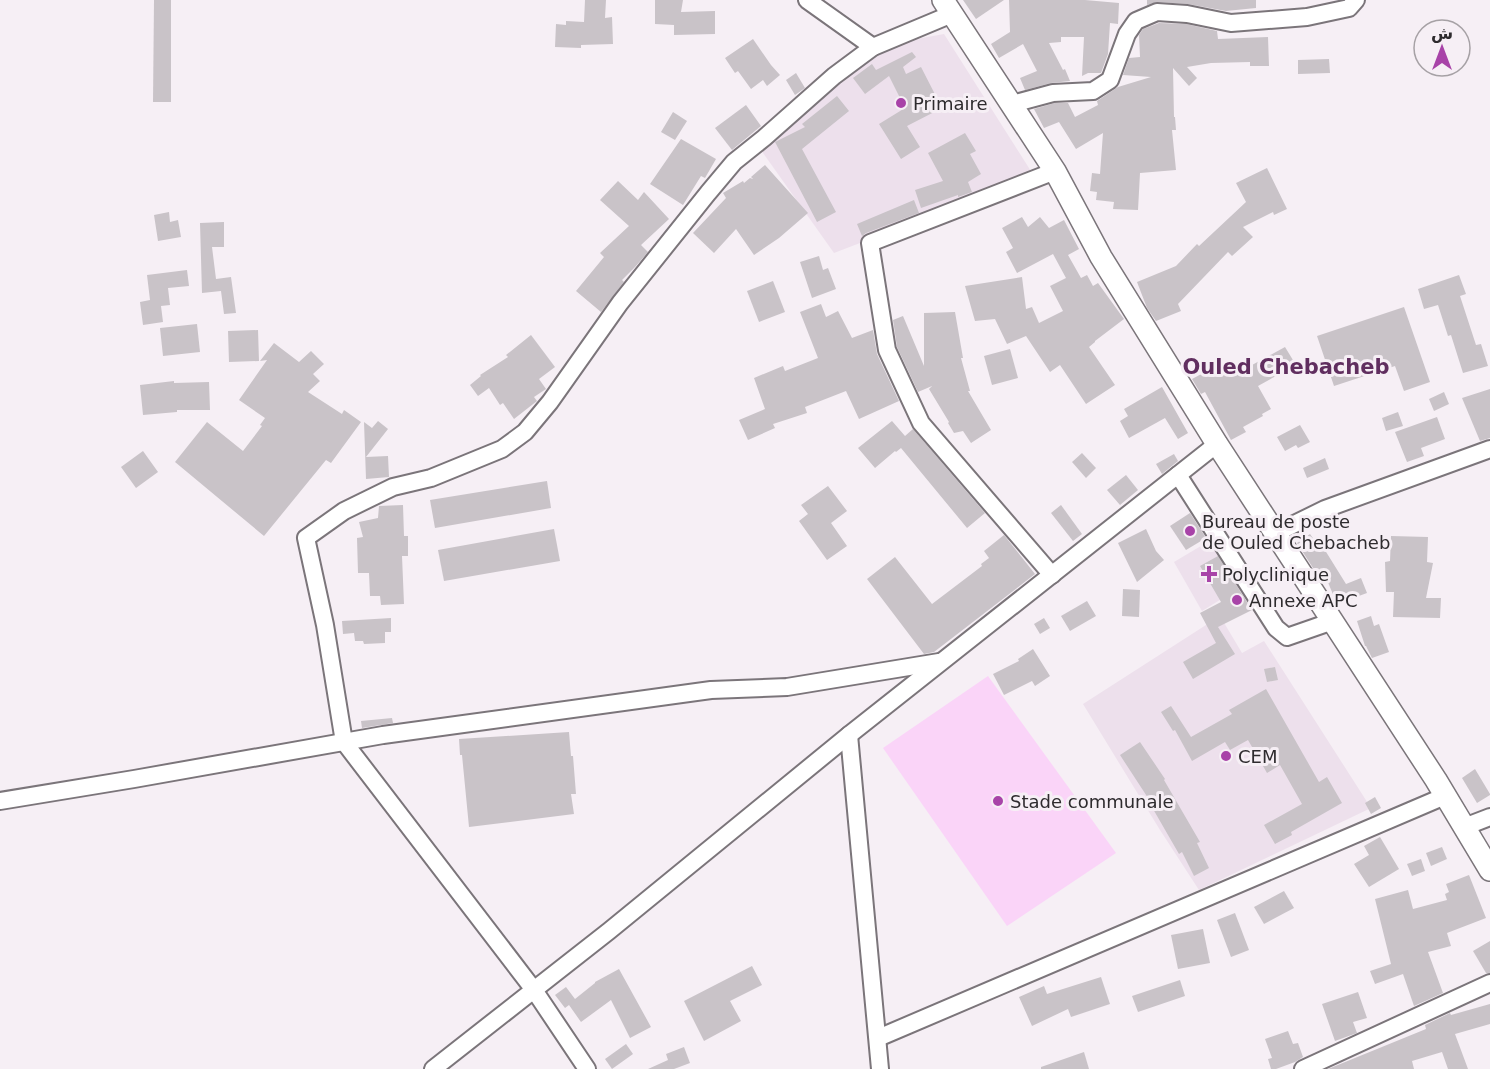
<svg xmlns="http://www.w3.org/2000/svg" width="1490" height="1069" font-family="'DejaVu Sans',Vazirmatn,sans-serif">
<rect width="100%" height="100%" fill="#f6eff5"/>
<g fill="#ede0ec">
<polygon points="944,34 1034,176 834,253 761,150 873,47"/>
<polygon points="1216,537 1244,585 1202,611 1174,562"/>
<polygon points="1220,616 1242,653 1264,641 1371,808 1199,890 1160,830 1083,704"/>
</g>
<polygon fill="#fad4f8" points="988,676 1116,853 1007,926 883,748"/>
<g fill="#c9c3c8">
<polygon points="154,0 171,0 171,102 153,102"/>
<polygon points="585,0 606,0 605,18 612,17 613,44 581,45 581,48 555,47 556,24 566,25 566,21 584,22"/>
<polygon points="655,0 683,0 681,12 715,11 715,34 674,35 674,25 655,24"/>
<polygon points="963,0 1004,0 976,19"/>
<polygon points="1009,0 1085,0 1119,3 1118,24 1110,23 1108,54 1101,73 1088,73 1082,76 1084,37 1061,37 1061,42 1049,43 1063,70 1065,69 1070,81 1051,83 1025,90 1020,78 1037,71 1023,44 999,58 991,44 1010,32"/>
<polygon points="1147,0 1256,0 1256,8 1226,11 1188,4 1157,2 1147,5"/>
<polygon points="1159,23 1186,24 1217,31 1218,39 1268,37 1269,66 1250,66 1250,62 1211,63 1187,67 1197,78 1189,86 1173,68 1174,117 1175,117 1176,130 1172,130 1176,170 1140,173 1138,210 1113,209 1114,202 1096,200 1097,192 1090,191 1092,173 1100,174 1103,133 1076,149 1059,122 1044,128 1034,109 1055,103 1068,103 1075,117 1098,105 1097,101 1118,87 1151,77 1123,75 1129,58 1140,57 1139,35 1143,29"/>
<polygon points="753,39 771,65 780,75 767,86 763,80 751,89 738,71 735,73 725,58"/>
<polygon points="912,52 916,57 903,67 906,74 921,67 942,108 907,126 920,147 901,159 879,124 905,108 889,76 865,94 853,78 872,64 876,70"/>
<polygon points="1329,59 1330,73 1298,74 1298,60"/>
<polygon points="796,73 805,88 795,95 786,80"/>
<polygon points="837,96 849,111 802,149 836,212 817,222 775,142 805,127 802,124"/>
<polygon points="746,105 761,126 732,150 715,128"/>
<polygon points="673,112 687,121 675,140 661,132"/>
<polygon points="965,133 976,151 970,154 981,174 968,182 972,192 958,197 958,195 921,208 915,190 943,181 928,153"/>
<polygon points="681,139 716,159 705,178 701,176 683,205 650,184"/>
<polygon points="765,165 808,213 779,238 754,255 736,229 714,253 693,233 726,198 723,193 743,181 744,183 750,178 753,179 751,177"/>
<polygon points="1267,168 1287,209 1274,215 1273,212 1243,227 1253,237 1232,256 1228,252 1178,304 1181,311 1156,321 1147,308 1137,282 1176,266 1197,244 1199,246 1246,202 1236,183"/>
<polygon points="618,181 638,200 644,192 669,219 641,245 648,252 635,267 622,280 624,282 601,312 576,291 604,257 600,253 629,226 600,200"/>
<polygon points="914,200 919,213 866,233 862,236 857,224"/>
<polygon points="169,212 170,222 178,220 181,237 158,241 154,215"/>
<polygon points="1022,217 1028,227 1040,217 1049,228 1064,220 1079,249 1068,255 1081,278 1087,275 1093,286 1098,283 1124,319 1095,341 1095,342 1089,347 1115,385 1086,404 1060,365 1050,372 1026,336 1007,344 995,319 975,321 965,286 1022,277 1026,309 1032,307 1039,323 1063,311 1050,286 1066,278 1053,254 1017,273 1006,252 1013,248 1002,228"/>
<polygon points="224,222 224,247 212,247 216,279 231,277 236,313 224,314 221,291 202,293 200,223"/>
<polygon points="819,256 823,270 828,268 836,289 812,298 800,262"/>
<polygon points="187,270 189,286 168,288 170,305 161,306 163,322 143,325 140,302 150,300 147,275"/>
<polygon points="1459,275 1466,294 1460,296 1476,345 1481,344 1488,366 1463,373 1451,335 1448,336 1438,305 1424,309 1418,289"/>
<polygon points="773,281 785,312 759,322 747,291"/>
<polygon points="821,304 826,317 838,311 852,338 873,330 877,354 899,401 859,419 846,391 805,407 807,413 773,424 775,428 748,440 739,420 765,409 754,378 783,366 785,371 818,358 800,312"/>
<polygon points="1404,307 1430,382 1404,391 1395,366 1334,386 1317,336"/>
<polygon points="955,312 963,358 961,358 970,391 968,391 991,430 971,443 963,431 954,433 948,423 949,422 929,389 932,386 918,392 897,347 893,320 903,316 924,366 924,313"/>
<polygon points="197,324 200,352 163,356 160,328"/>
<polygon points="258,330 259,361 229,362 228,331"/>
<polygon points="531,335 555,367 539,379 546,389 534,397 537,401 514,419 503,403 500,405 489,388 478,396 470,385 481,376 480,375 508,357 506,355"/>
<polygon points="274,343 299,362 311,351 324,364 313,374 320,381 308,392 342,414 344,410 361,422 331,463 326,460 264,536 175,462 207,422 243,451 262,426 260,425 265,418 239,400 267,360 260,361"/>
<polygon points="1285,347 1296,365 1258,386 1271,409 1262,414 1263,416 1243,427 1246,432 1231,440 1205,392 1201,394 1192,379 1224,362 1232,376"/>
<polygon points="1010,349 1018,378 992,385 984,356"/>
<polygon points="174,381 174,383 209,382 210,410 177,410 177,412 143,415 140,385"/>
<polygon points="1162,387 1188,433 1178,439 1165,418 1129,438 1120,421 1128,416 1124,409"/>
<polygon points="1490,389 1490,438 1480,441 1462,398"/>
<polygon points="1444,392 1449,404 1434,411 1429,399"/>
<polygon points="1398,412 1403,426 1386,431 1382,418"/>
<polygon points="1437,417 1445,439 1421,448 1424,456 1407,462 1395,432"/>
<polygon points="378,421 388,429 366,457 388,456 389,477 366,479 364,422 372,428"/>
<polygon points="892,421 905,436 913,429 985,513 967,528 901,448 896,452 895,451 875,468 858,448"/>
<polygon points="1300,425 1310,442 1298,448 1296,445 1285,451 1277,437"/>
<polygon points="143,451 158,472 136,488 121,467"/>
<polygon points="1082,453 1096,468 1086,478 1072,462"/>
<polygon points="1174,454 1178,461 1162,474 1156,464"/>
<polygon points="1325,458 1329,469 1307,478 1303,468"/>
<polygon points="1126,475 1138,490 1120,505 1107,490"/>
<polygon points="547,481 551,508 435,528 430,500"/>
<polygon points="828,486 847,511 831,523 847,546 827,560 799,521 808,514 801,505"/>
<polygon points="403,505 404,536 408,536 408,556 402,556 404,604 381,605 380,596 370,596 369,573 358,573 357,538 363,537 359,522 378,518 379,506"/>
<polygon points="1061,505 1082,534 1073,541 1051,513"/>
<polygon points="1190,513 1206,538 1186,550 1170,526"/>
<polygon points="554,529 560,561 444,581 438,550"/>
<polygon points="1146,529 1156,551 1164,560 1137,582 1118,543"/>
<polygon points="1310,534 1320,548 1323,547 1346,584 1361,578 1367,593 1337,604 1327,580 1322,582 1297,543"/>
<polygon points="1004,535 1035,574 934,652 924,654 867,579 895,557 932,604 982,566 981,564 989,558 984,551"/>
<polygon points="1391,536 1428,537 1427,562 1433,563 1426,598 1441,598 1440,618 1393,617 1394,592 1386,592 1385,562 1390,561"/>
<polygon points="1218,556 1252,610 1218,627 1235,654 1193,679 1183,662 1216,643 1200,613 1221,602 1200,566"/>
<polygon points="1123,589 1140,590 1139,617 1122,616"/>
<polygon points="1087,601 1096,616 1070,631 1061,616"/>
<polygon points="1371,616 1374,626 1379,624 1389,652 1372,658 1366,646 1365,646 1357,621"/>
<polygon points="391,618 391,632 385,632 385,643 364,644 363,641 355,641 354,633 343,634 342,621"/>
<polygon points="1044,618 1050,628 1040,634 1034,624"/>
<polygon points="1033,649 1050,676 1035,686 1032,681 1004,695 993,674 1019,661 1018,659"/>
<polygon points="1275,667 1278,680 1267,682 1264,669"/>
<polygon points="1266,689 1319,782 1327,777 1342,803 1291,832 1292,835 1275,844 1264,825 1302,804 1280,765 1267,773 1248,740 1230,750 1225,742 1192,761 1175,730 1173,731 1161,712 1171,706 1191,737 1232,714 1229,710"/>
<polygon points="392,718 393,723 362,728 361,721"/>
<polygon points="569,732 571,756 573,756 576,794 571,794 574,814 469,827 462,755 460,755 459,739"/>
<polygon points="1140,742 1165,779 1164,780 1200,842 1197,843 1209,868 1194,876 1182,852 1179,854 1149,802 1150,801 1120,755"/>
<polygon points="1475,769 1490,794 1490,795 1477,803 1462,778"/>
<polygon points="1375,797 1381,808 1371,814 1365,803"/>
<polygon points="1380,837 1399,869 1369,887 1354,864 1369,855 1364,846"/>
<polygon points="1442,847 1447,859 1431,866 1426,853"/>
<polygon points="1421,859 1425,871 1412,876 1407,864"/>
<polygon points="1469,875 1486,918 1447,933 1451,946 1428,952 1443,993 1414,1006 1403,974 1375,984 1370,971 1391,964 1375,899 1408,890 1413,909 1447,900 1445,894 1449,892 1446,884"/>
<polygon points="1284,891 1294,908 1264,924 1254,907"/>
<polygon points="1235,913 1249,950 1231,957 1217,920"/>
<polygon points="1203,929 1210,963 1178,969 1171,935"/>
<polygon points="1490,941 1490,973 1486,973 1473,951"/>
<polygon points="752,966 762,985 730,1001 741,1021 704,1041 684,1001"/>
<polygon points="619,969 651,1027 630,1038 611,1000 581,1022 569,1005 565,1008 555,995 566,987 575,999 595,983 595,982"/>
<polygon points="1101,977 1110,1004 1071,1017 1068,1009 1032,1026 1019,997 1044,986 1047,994"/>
<polygon points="1180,980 1185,996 1138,1012 1132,996"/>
<polygon points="1358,992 1367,1018 1353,1022 1357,1033 1335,1041 1322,1004"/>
<polygon points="1490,1004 1490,1024 1455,1034 1468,1069 1448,1069 1442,1052 1412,1061 1414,1069 1328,1069 1426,1029 1425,1025 1450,1013 1451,1015"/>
<polygon points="1288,1031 1293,1044 1298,1043 1303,1057 1295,1062 1276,1069 1271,1069 1268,1059 1272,1058 1265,1039"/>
<polygon points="626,1044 633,1054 612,1069 605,1059"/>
<polygon points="684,1047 690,1063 674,1069 648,1069 668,1060 666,1054"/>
<polygon points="1084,1052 1089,1069 1041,1069 1041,1067"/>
</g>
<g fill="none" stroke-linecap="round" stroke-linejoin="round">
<g stroke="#7b757a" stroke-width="20">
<g id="minor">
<polyline points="807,0 873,47"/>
<polyline points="1012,104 1053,93 1093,91 1110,80 1127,34 1136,21 1157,12 1187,14 1231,23 1307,17 1349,8 1356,0"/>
<polyline points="1178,475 1276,628 1287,637 1333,621"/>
<polyline points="1276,533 1325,509 1490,449"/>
<polyline points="1052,575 921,423 887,350 870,243 1055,171"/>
<polyline points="849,735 880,1069"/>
<polyline points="0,801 134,779 383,735 711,690 787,687 939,662"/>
<polyline points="1464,827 1490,817"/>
<polyline points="878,1038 1445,796"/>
<polyline points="433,1069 609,931 849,735 1217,444"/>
<polyline points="587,1069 534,990 344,742 325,625 306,538 344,511 393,487 431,478 502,449 525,432 550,402 620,303 708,193 734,162 764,138 834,76 873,47 952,14"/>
<polyline points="1303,1069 1490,983"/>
</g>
</g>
<g stroke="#7b757a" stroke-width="24">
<polyline id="major" points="943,0 1055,171 1101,257 1217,444 1436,780 1490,870"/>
</g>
<use href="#minor" stroke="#fff" stroke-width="16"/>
<use href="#major" stroke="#fff" stroke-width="21"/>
</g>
<g fill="#a843a8" stroke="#f6eff5" stroke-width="2">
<circle cx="901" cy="103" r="6"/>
<circle cx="1190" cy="531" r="6"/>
<path d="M1206 565h6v6h6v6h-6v6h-6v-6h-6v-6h6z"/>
<circle cx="1237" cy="600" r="6"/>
<circle cx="1226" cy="756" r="6"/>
<circle cx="998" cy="801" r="6"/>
</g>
<g text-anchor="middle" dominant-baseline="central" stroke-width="6" stroke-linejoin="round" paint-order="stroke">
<g font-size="18" fill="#2e2b2e" stroke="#f6eff5" text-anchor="start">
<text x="913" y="103">Primaire</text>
<text x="1202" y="521">Bureau de poste<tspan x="1202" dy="21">de Ouled Chebacheb</tspan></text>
<text x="1222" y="574">Polyclinique</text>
<text x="1249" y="600">Annexe APC</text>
<text x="1238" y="756">CEM</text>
<text x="1010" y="801">Stade communale</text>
</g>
<g font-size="21" font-weight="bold" fill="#602e5f" stroke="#f6eff5">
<text x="1286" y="367">Ouled Chebacheb</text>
</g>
</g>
<g transform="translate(1442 48)"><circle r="28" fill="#f6eff5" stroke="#a6a1a5" stroke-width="1.5"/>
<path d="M0-4.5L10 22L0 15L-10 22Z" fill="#a843a8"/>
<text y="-9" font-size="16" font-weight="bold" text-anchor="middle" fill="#2e2b2e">ش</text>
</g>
</svg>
